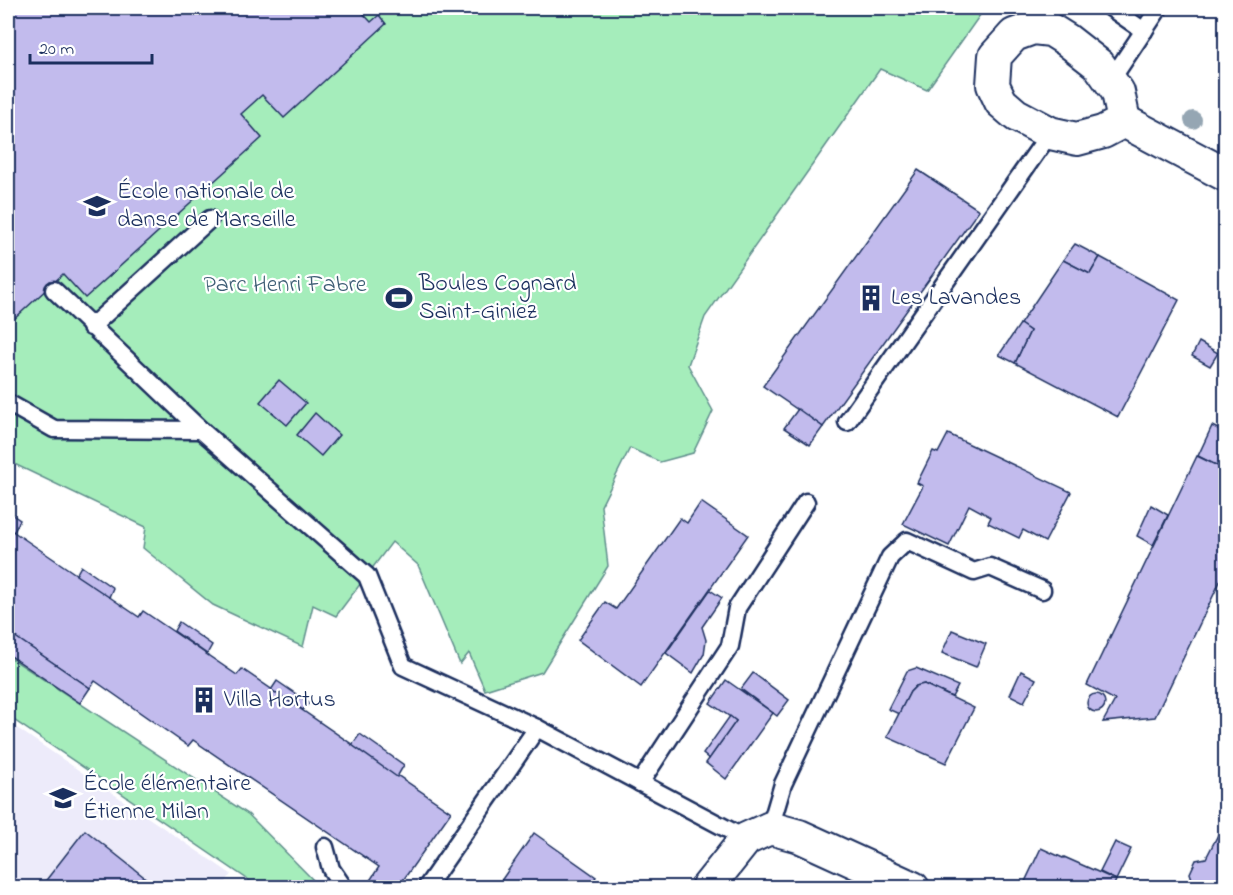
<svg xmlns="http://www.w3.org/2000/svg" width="1233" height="895" font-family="'Indie Flower',sans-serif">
<rect width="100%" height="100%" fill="#fff"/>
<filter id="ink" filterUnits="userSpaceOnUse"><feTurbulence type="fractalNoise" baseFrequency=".0167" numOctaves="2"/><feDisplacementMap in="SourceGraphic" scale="12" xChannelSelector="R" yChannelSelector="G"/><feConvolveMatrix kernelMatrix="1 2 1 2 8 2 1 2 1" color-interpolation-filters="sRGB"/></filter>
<g filter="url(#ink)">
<polygon fill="#edebfa" points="8,722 231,874 223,887 8,887"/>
<g fill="#a5edbb" stroke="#608e8c" stroke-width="1.5">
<polygon points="8,8 985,8 927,90 880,69 705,317 688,365 713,411 693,453 660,462 630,448 601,506 608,566 542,672 485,690 469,653 460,664 418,565 392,542 336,616 313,605 303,647 213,605 143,548 146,527 8,461"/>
<polygon points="8,656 248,814 320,887 259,887 8,716"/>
</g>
<g fill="#c2bbed" stroke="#1b2f5e" stroke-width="1.5">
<polygon points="8,8 358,8 371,22 379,15 386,24 284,118 262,95 241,114 262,138 85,298 63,274 12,321 8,311"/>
<polygon points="918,170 979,210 823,427 763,386"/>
<polygon points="1075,244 1100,257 1090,274 1063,260"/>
<polygon points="1100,257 1179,300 1118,417 1015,363 1030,331 1020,324 1063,260 1090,274"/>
<polygon points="1020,324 1030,331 1015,363 999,355"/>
<polygon points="1199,342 1218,353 1210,366 1192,356"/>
<polygon points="279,380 306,403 287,425 260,402"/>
<polygon points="798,409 823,427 810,445 784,428"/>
<polygon points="315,413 339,435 321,456 297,435"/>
<polygon points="1212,426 1226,433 1226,470 1198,456"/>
<polygon points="948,434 1071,492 1045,542 1023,530 1019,538 988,523 991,517 969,505 949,546 903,524 923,486 917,483 933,451 938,453"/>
<polygon points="1197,456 1226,470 1226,569 1155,717 1103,722 1115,700 1087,685"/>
<polygon points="701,502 748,535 641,687 578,640 605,602 616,609 680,518 687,523"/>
<polygon points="1151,505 1168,515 1153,545 1137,536"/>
<polygon points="8,512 20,520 14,532 8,528"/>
<polygon points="8,528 139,617 143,611 237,675 242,669 451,812 399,886 380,888 369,882 379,867 193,740 188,746 95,681 90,688 8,632"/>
<polygon points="81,566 113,588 109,597 76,575"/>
<polygon points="710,590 722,598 702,627 706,640 704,654 693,673 666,653"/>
<polygon points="179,622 212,645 207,654 174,631"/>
<polygon points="952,630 986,644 976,667 942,653"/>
<polygon points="8,632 90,688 80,703 8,654"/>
<polygon points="916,668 958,686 952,697 924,684 916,686 910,692 899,714 888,709 907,671"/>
<polygon points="1021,671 1036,679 1024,702 1010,695"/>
<polygon points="753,673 789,700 777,716 741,689"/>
<polygon points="726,680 773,713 726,779 706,763 736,721 710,703"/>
<polygon points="277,681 309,703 303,710 271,690"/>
<polygon points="924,684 974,708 946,763 887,737 910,692 916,686"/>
<circle cx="1096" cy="703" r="9"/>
<polygon points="730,716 736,721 709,759 703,754"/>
<polygon points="360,734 404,765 397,777 352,745"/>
<polygon points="1221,829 1226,831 1226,888 1202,888 1194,883 1196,880 1192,879 1190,873 1196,860 1206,858"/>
<polygon points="85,830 158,888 40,888"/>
<polygon points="534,833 596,877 588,888 496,888"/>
<polygon points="1115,842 1131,849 1116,880 1100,872"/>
<polygon points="1041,848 1063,858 1064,857 1116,880 1113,888 1027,888 1023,886"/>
</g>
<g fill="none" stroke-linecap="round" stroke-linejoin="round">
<g stroke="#1b2f5e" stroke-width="21">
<g id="lane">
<polyline points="1111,8 1144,31"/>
<polyline points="1111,80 1159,8"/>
<polyline points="54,290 201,430 367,576 403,666 537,728 746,839"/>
<polyline points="91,327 210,219"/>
<polyline points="8,403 54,429 201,430"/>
<polyline points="847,422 1050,133"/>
<polyline points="640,783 730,646 737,608 806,502"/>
<polyline points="770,828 783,784 890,557 907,541 974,572 990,567 1042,590"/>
<polyline points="325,847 331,869 344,888"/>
<polyline points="426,888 537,728"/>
</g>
</g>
<g stroke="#1b2f5e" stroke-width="36">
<g id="street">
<polygon points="1033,28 1051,30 1067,40 1099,65 1118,92 1124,121 1103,132 1077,139 1050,133 1016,115 1001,102 993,85 995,56 1014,35"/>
<polyline points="1124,121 1226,175"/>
<polyline points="707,888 746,839 770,828 799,836 913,888"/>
</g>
</g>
<use href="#lane" stroke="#fff" stroke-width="16"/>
<use href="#street" stroke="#fff" stroke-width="32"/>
</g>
<circle fill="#95a6b3" cx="1193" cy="120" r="9"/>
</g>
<defs>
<g id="university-bare" transform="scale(2.07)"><path d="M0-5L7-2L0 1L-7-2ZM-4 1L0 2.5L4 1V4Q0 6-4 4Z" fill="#1b2f5e" stroke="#fff" stroke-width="2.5" paint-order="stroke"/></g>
<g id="stadium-bare" transform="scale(2.07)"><path d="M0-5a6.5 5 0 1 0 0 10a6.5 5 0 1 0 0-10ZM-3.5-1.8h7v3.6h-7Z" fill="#1b2f5e" stroke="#fff" stroke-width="2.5" paint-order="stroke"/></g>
<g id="building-bare" transform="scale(2.07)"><path d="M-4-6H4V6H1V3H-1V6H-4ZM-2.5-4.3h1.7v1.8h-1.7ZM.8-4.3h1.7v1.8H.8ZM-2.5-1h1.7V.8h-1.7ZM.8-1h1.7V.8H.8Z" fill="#1b2f5e" stroke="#fff" stroke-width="2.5" paint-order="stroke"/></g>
<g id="school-bare" transform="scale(2.07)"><path d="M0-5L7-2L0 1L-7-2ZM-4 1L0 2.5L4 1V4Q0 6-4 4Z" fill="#1b2f5e" stroke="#fff" stroke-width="2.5" paint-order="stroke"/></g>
</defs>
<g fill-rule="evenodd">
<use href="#university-bare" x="97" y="206"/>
<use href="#stadium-bare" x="399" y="298"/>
<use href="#building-bare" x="871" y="298"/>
<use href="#building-bare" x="204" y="700"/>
<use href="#school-bare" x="63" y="798"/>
</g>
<g text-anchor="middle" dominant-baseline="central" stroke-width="4.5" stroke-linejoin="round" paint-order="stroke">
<g font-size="24" fill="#1b2f5e" stroke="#fff" text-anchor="start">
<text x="117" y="192">École nationale de<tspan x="117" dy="28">danse de Marseille</tspan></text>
<text x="419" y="284">Boules Cognard<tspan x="419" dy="28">Saint-Giniez</tspan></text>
<text x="891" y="298">Les Lavandes</text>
<text x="224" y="700">Villa Hortus</text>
<text x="83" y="784">École élémentaire<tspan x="83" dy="28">Étienne Milan</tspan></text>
</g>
<g font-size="24" fill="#3e5e75" stroke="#fff">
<text x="285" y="285">Parc Henri Fabre</text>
</g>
</g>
<rect width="1233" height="895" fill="none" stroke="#fff" stroke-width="30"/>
<rect x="15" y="15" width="1203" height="865" fill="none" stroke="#1b2f5e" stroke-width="2" filter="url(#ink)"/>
<path d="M30 54v9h122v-9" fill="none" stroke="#1b2f5e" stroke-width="3"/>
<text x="39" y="54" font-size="18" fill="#1b2f5e" stroke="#ffffff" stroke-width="4.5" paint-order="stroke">20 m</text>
</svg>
